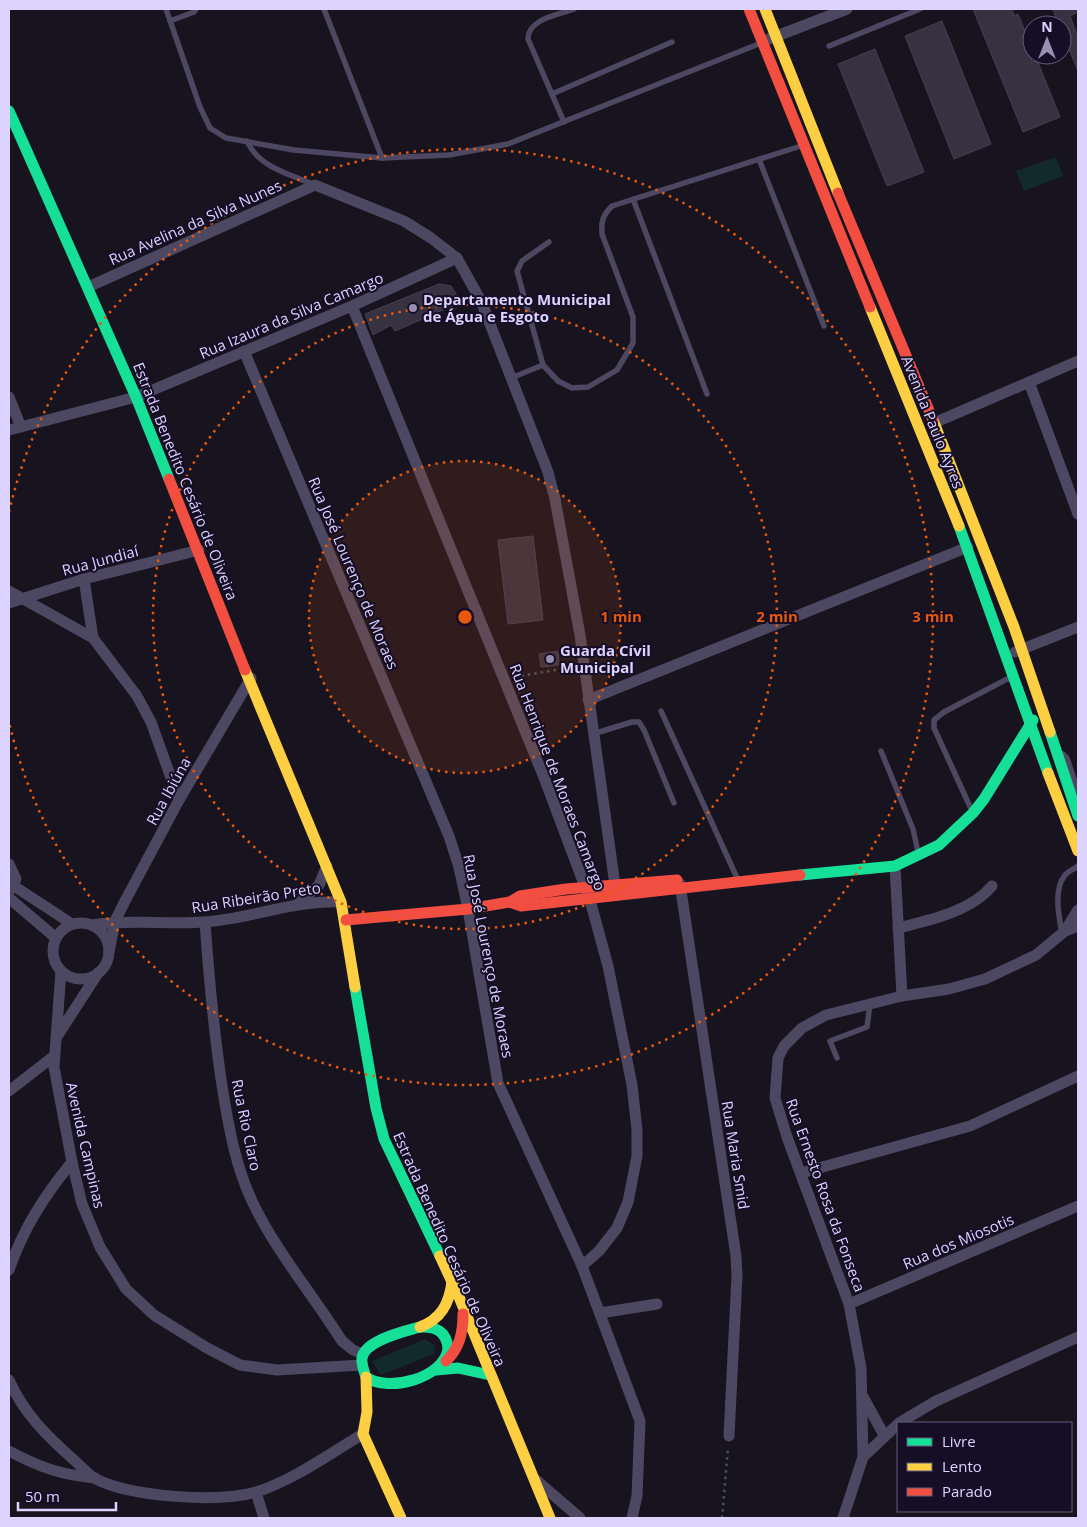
<svg xmlns="http://www.w3.org/2000/svg" width="1087" height="1527" font-family="'Open Sans',sans-serif">
<rect width="100%" height="100%" fill="#171420"/>
<g fill="#122a2e">
<polygon points="1056,157 1063,176 1024,191 1016,171"/>
<polygon points="425,1339 435,1346 434,1354 381,1375 372,1361"/>
</g>
<g fill="#363242" stroke="#443e54">
<polygon points="973,9 1012,9 1014,16 1018,14 1032,48 1032,62 1037,60 1060,117 1023,132"/>
<polygon points="1053,9 1078,9 1078,12 1070,16 1078,37 1078,71 1062,32 1062,19 1057,21"/>
<polygon points="942,21 991,144 954,159 905,36"/>
<polygon points="875,49 924,172 887,186 838,64"/>
<polygon points="439,284 451,286 461,302 395,331 391,325 373,335 365,314"/>
<polygon points="533,536 543,620 508,624 498,540"/>
<polygon points="558,651 559,665 541,667 539,654"/>
</g>
<g fill="none" stroke-linecap="round" stroke-linejoin="round">
<g stroke="#475261" stroke-width="2.5" stroke-dasharray="2.5 4" stroke-linecap="butt">
<polyline points="515,677 567,668"/>
<polyline points="722,1518 728,1448"/>
</g>
<g stroke="#4d4861" stroke-width="5.5">
<polyline points="166,9 200,107 210,128 226,138 294,150 382,158 449,155 508,144 761,43"/>
<polyline points="324,9 382,158"/>
<polyline points="170,21 194,12 196,9"/>
<polyline points="829,46 920,9"/>
<polyline points="552,94 672,42"/>
<path d="M564 122 528 39C528 19 558 15 574 9"/>
<path d="M247 141C259 168 290 174 315 185"/>
<polyline points="759,159 824,326"/>
<polyline points="633,199 707,394"/>
<path d="M549 242 522 261 517 271 543 365 558 381 572 388 588 387 617 370 633 343V317L602 234C601 221 603 215 612 206L804 145"/>
<polyline points="511,378 543,365"/>
<polyline points="661,711 738,880"/>
<polyline points="593,734 632,722 639,722 644,730 674,803"/>
<polyline points="881,751 913,829 918,852"/>
<polyline points="1063,754 1067,758 1078,791"/>
<polyline points="972,811 934,728 934,720 944,712 1011,677"/>
<path d="M1062 933C1059 917 1053 890 1065 875 1068 871 1074 869 1078 866"/>
<polyline points="837,1058 830,1041 867,1027 870,1004"/>
</g>
<g stroke="#4d4861" stroke-width="11">
<polyline points="769,39 847,9"/>
<polyline points="88,287 315,185 404,221 431,238 457,258 481,301 548,472 555,499 580,635 616,892"/>
<polyline points="352,306 545,780 590,900 608,966 632,1085 637,1130 637,1156 628,1202 617,1228 599,1251 582,1266"/>
<polyline points="244,351 449,836 459,867 468,909 498,1083 582,1266 640,1421 637,1496 632,1518"/>
<polyline points="1029,382 1078,514"/>
<polyline points="9,397 21,427"/>
<polyline points="934,423 1078,361"/>
<polyline points="9,430 136,397 352,306 457,258"/>
<polyline points="84,579 93,638"/>
<polyline points="9,591 93,638 137,696 151,722 179,800"/>
<polyline points="9,603 84,579 199,550"/>
<polyline points="1015,652 1078,627"/>
<polyline points="588,700 968,547"/>
<polyline points="9,864 16,879 10,890"/>
<polyline points="895,866 902,996"/>
<polyline points="680,884 736,1256 737,1275 729,1436"/>
<polyline points="14,886 72,924"/>
<polyline points="9,898 56,938"/>
<polyline points="299,903 319,885 327,866"/>
<path d="M205 922C209 979 214 1035 223 1092 229 1129 236 1167 252 1201 275 1250 313 1295 342 1341L353 1350 363 1354"/>
<circle cx="81" cy="951" r="28"/>
<path d="M92 925C129 919 167 925 204 922 251 919 292 900 341 902"/>
<path d="M898 928C930 920 970 912 992 886"/>
<polyline points="1065,931 1078,910"/>
<polyline points="109,952 115,921 125,901 179,800 251,678"/>
<polyline points="61,971 54,1067 72,1162 82,1204 100,1247 126,1289 154,1315 207,1348 240,1365 277,1370 362,1365"/>
<polyline points="58,1035 98,973"/>
<polyline points="9,1091 54,1056"/>
<polyline points="801,1173 970,1126 1078,1076"/>
<path d="M9 1270C23 1229 44 1196 72 1162"/>
<polyline points="849,1304 1078,1206"/>
<polyline points="600,1313 657,1304"/>
<path d="M9 1380C24 1414 48 1437 75 1461 82 1467 88 1475 96 1479 131 1497 219 1503 256 1492 294 1480 329 1454 363 1434"/>
<polyline points="862,1395 884,1435"/>
<polyline points="899,1423 936,1401 1078,1337"/>
<path d="M9 1451C39 1467 61 1475 95 1478"/>
<polyline points="863,1457 861,1368 849,1304 787,1137 775,1098 778,1058 784,1046 802,1028 826,1015 902,996 949,989 985,979 1036,955 1065,931 1078,926"/>
<polyline points="536,1480 580,1518"/>
<polyline points="256,1492 264,1518"/>
<polyline points="843,1518 863,1457 898,1424"/>
</g>
<g stroke="#16e098" stroke-width="11">
<polyline points="9,111 136,397 169,479"/>
<polyline points="959,526 1048,773"/>
<polyline points="1050,732 1078,816"/>
<polyline points="800,875 895,866 939,845 973,813 984,799 1033,720"/>
<polyline points="355,987 376,1108 384,1139 440,1256"/>
<path d="M420 1327C436 1326 447 1332 448 1349 444 1378 388 1393 366 1377 364 1371 361 1364 362 1358 365 1340 406 1331 420 1327Z"/>
<polyline points="436,1370 458,1368 490,1375"/>
</g>
<g stroke="#ffcf43" stroke-width="11">
<polyline points="765,9 838,193"/>
<polyline points="870,307 959,526"/>
<polyline points="933,420 1014,627 1050,732"/>
<polyline points="245,670 341,902 355,987"/>
<polyline points="1048,773 1078,851"/>
<polyline points="440,1256 459,1297 550,1518"/>
<path d="M420 1327C441 1319 449 1304 452 1282"/>
<polyline points="366,1377 367,1412 363,1434 401,1518"/>
</g>
<g stroke="#f24e42" stroke-width="11">
<polyline points="749,9 870,307"/>
<polyline points="838,193 933,420"/>
<polyline points="169,479 245,670"/>
<polyline points="510,902 521,906 800,875"/>
<polyline points="346,920 468,909 510,902 520,896 566,889 677,880"/>
<path d="M446 1361C460 1348 463 1332 463 1314"/>
</g>
</g>
<circle cx="465" cy="617" r="156" fill="#e8590c" fill-opacity=".12"/>
<g fill="none" stroke="#e8590c" stroke-width="2.5" stroke-dasharray="2.5 5">
<circle cx="465" cy="617" r="156"/>
<circle cx="465" cy="617" r="312"/>
<path d="M9 512A468 468 0 1 1 9 722"/>
</g>
<g fill="#9890b1" stroke="#150e26" stroke-width="2">
<circle cx="413" cy="308" r="5"/>
<circle cx="550" cy="659" r="5"/>
</g>
<g text-anchor="middle" dominant-baseline="central" stroke-width="4" stroke-linejoin="round" paint-order="stroke">
<g font-size="15" fill="#ddd3ff" stroke="#150e26">
<text transform="translate(195 222) rotate(-24)">Rua Avelina da Silva Nunes</text>
<text transform="translate(291 315) rotate(-23)">Rua Izaura da Silva Camargo</text>
<text transform="translate(933 422) rotate(68)">Avenida Paulo Ayres</text>
<text transform="translate(186 481) rotate(68)">Estrada Benedito Cesário de Oliveira</text>
<text transform="translate(100 560) rotate(-15)">Rua Jundiaí</text>
<text transform="translate(354 573) rotate(67)">Rua José Lourenço de Moraes</text>
<text transform="translate(558 777) rotate(69)">Rua Henrique de Moraes Camargo</text>
<text transform="translate(168 791) rotate(-61)">Rua Ibiúna</text>
<text transform="translate(256 897) rotate(-9)">Rua Ribeirão Preto</text>
<text transform="translate(489 956) rotate(79)">Rua José Lourenço de Moraes</text>
<text transform="translate(247 1125) rotate(78)">Rua Rio Claro</text>
<text transform="translate(86 1145) rotate(77)">Avenida Campinas</text>
<text transform="translate(736 1155) rotate(81)">Rua Maria Smid</text>
<text transform="translate(826 1195) rotate(70)">Rua Ernesto Rosa da Fonseca</text>
<text transform="translate(958 1241) rotate(-23)">Rua dos Miosotis</text>
<text transform="translate(450 1249) rotate(66)">Estrada Benedito Cesário de Oliveira</text>
</g>
<g font-size="15" font-weight="bold" fill="#ddd3ff" stroke="#150e26" text-anchor="start">
<text x="423" y="299">Departamento Municipal<tspan x="423" dy="17">de Água e Esgoto</tspan></text>
<text x="560" y="650">Guarda Cívil<tspan x="560" dy="17">Municipal</tspan></text>
</g>
</g>
<circle cx="465" cy="617" r="8" fill="#e8590c" stroke="#150e26" stroke-width="2.5"/>
<g font-size="15" text-anchor="middle" font-weight="bold" fill="#e8590c" stroke="#150e26" stroke-width="4" stroke-linejoin="round" paint-order="stroke">
<text x="621" y="622">1 min</text>
<text x="777" y="622">2 min</text>
<text x="933" y="622">3 min</text>
</g>
<rect width="1087" height="1527" fill="none" stroke="#ddd3ff" stroke-width="20"/>
<rect x="897" y="1422" width="175" height="90" fill="#150e26" stroke="#655d7d"/>
<rect x="907" y="1438" width="25" height="8" fill="#16e098" stroke="#655d7d"/>
<text x="942" y="1447" font-size="15" fill="#ddd3ff">Livre</text>
<rect x="907" y="1463" width="25" height="8" fill="#ffcf43" stroke="#655d7d"/>
<text x="942" y="1472" font-size="15" fill="#ddd3ff">Lento</text>
<rect x="907" y="1488" width="25" height="8" fill="#f24e42" stroke="#655d7d"/>
<text x="942" y="1497" font-size="15" fill="#ddd3ff">Parado</text>
<g transform="translate(1047 40)"><circle r="24" fill="#150e26" stroke="#655d7d"/>
<path d="M0-4L9 19L0 12L-9 19Z" fill="#9890b1"/>
<text y="-8" font-size="14" font-weight="bold" text-anchor="middle" fill="#ddd3ff">N</text>
</g>
<path d="M18 1502v8h98v-8" fill="none" stroke="#ddd3ff" stroke-width="2.5"/>
<text x="25" y="1502" font-size="15" fill="#ddd3ff" stroke="#150e26" stroke-width="4" paint-order="stroke">50 m</text>
</svg>
